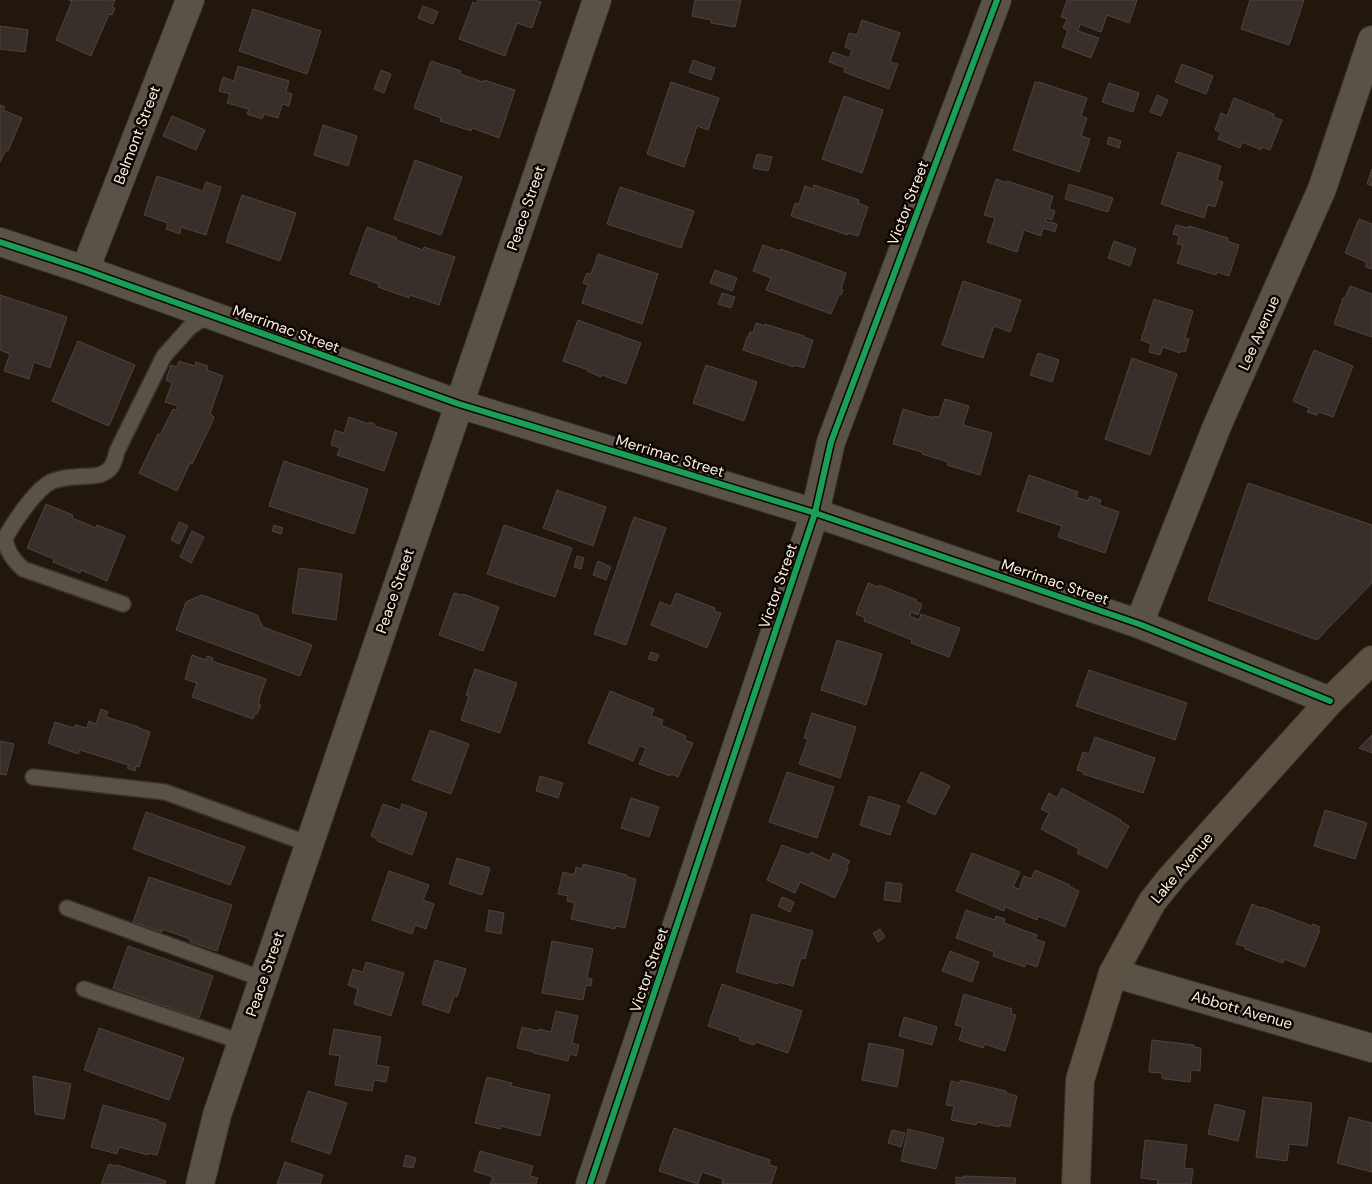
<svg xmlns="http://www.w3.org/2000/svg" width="1372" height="1184" font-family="'DM Sans',sans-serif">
<rect width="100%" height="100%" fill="#21170c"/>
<g fill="#392f2a" stroke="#4e433e">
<polygon points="69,0 115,0 112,7 115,8 112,15 109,14 91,56 56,40 72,1"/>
<polygon points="478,0 538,0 537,1 541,2 532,28 517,23 505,56 459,39 473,2 476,4"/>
<polygon points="695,0 741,0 735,27 711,23 711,20 692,16"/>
<polygon points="1067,0 1137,0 1129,23 1107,15 1101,32 1080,24 1078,31 1099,38 1091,58 1062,47 1068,30 1063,28 1067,19 1061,17"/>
<polygon points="1249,0 1304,0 1289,45 1241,29 1250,0"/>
<polygon points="423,6 438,12 433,24 418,18"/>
<polygon points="253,9 321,31 307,74 239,51"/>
<polygon points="862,20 900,33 890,62 898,64 889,89 844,72 845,68 829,62 833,52 849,58 852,50 845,47 849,33 857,35"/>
<polygon points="0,26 28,30 25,52 0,49"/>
<polygon points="693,60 715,68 711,80 689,72"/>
<polygon points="431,61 461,71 460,74 483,82 484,80 515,90 499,138 472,128 471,131 440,121 441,118 414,108"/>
<polygon points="1182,64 1213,76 1206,94 1175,82"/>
<polygon points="238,66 289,81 286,92 292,94 289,106 282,104 278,118 264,114 262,119 247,114 249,109 227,103 230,94 219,91 223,77 234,81"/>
<polygon points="381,70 391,74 384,93 374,89"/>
<polygon points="671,82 719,98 708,130 697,126 684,167 647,154"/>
<polygon points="1035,82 1038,83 1039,82 1087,98 1081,116 1087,118 1081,136 1090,139 1079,172 1013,150"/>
<polygon points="1109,83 1139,93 1133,112 1102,102"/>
<polygon points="1157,95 1168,100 1161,116 1150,112"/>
<polygon points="844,96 883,110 862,173 822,159"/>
<polygon points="1234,98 1274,114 1273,117 1282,120 1270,150 1262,147 1261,150 1242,142 1240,148 1218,139 1221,133 1215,130 1221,113 1227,116"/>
<polygon points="0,105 5,107 3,110 22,118 8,151 6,150 0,162"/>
<polygon points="172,116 205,130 196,150 163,136"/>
<polygon points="323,125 357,136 348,166 314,155"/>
<polygon points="1109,137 1121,141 1119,148 1107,144"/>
<polygon points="1178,152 1221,166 1217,180 1223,182 1215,207 1208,205 1204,218 1161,204"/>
<polygon points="757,154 772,157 768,171 753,168"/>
<polygon points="415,160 462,177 441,235 394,219"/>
<polygon points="1372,169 1372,186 1367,184"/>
<polygon points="157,176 203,191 206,182 221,187 206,235 181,227 180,234 166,229 168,223 144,215"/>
<polygon points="996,179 1007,183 1007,181 1053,196 1049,209 1055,211 1052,220 1047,218 1045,221 1057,224 1055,232 1043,228 1041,236 1024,230 1017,252 987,242 995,218 984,215"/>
<polygon points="1069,184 1113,198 1108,212 1065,199"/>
<polygon points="814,185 859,200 858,203 868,207 858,236 848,233 848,235 791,216 795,203 799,204 805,186 813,189"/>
<polygon points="620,187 694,211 681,248 607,224"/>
<polygon points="242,195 296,213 280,261 226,242"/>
<polygon points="1359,219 1372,224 1372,269 1366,267 1366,262 1345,253"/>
<polygon points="1176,225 1189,228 1189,226 1228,238 1227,241 1239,245 1229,276 1217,272 1216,275 1177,263 1183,245 1177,244 1179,236 1173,234"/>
<polygon points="367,227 397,238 396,240 423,250 424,247 455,257 439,305 410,295 409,298 378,287 379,284 350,274"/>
<polygon points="1114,241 1136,249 1130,266 1108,258"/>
<polygon points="763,245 780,251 781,249 846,273 841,289 843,290 841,295 839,295 831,314 766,290 771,278 753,271"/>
<polygon points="598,254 658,274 642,324 582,303 588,285 583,283 587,273 591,274"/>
<polygon points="715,270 737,278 732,291 710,283"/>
<polygon points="963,281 1021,300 1010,332 994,326 983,358 942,345"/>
<polygon points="1350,286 1372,294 1372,337 1334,324 1343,298 1345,298"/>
<polygon points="722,293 735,297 731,308 718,304"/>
<polygon points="0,295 67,317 50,368 34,362 29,379 4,371 10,354 0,350"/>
<polygon points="1154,299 1193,311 1185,338 1189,339 1185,352 1181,351 1180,353 1163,347 1160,355 1149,352 1151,344 1141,340"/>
<polygon points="578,320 641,343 626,384 602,375 601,377 587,371 588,370 563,361"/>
<polygon points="756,323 765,326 765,324 804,336 803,337 813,340 804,368 795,365 794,367 743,350 747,337 748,338 750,332 753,333"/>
<polygon points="78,341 135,365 109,426 52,401"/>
<polygon points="1314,350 1353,366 1333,417 1319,412 1317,415 1307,412 1309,408 1293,401"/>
<polygon points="1038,353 1059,360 1052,382 1030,375"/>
<polygon points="1132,358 1177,374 1150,455 1105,439"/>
<polygon points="179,361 195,366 196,362 208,366 207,370 223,376 210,414 214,417 210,427 192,464 190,463 177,491 139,473 158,434 160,435 173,409 176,410 178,406 165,402 172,383 166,380 171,365 177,367"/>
<polygon points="706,365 757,382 744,421 693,403"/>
<polygon points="945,399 969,406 963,425 992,433 980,475 947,465 948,462 922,454 922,452 893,444 903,409 933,418 933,416 939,417"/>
<polygon points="349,417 369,424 369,422 375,424 375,426 397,433 384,471 337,455 340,448 331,445 335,430 344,433"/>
<polygon points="284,461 368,489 354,534 269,506"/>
<polygon points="1029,475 1078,492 1076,497 1088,501 1090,496 1101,500 1099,505 1119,512 1105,553 1058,537 1062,526 1017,511"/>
<polygon points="1248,483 1372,525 1372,583 1317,640 1208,600"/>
<polygon points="557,490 606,507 593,546 543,528"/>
<polygon points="46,504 73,515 72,518 87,524 96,528 97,525 125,536 107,581 81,570 80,573 53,562 54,559 27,548"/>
<polygon points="634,517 666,528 626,645 594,634"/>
<polygon points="179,522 188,526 179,544 171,540"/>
<polygon points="274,525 283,528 281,534 272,531"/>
<polygon points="504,525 572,548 555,597 487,574"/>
<polygon points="192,531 204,537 191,563 180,557"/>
<polygon points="577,556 584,558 581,569 574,567"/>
<polygon points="598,561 611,567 606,580 593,575"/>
<polygon points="299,568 342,574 336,620 292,613"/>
<polygon points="868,583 878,587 879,585 917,600 916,602 922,604 918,615 911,612 910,616 919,620 921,614 960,628 949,657 911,643 912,640 864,621 865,618 856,614"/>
<polygon points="454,593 462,595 463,594 499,607 483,651 439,635"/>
<polygon points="676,593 715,608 714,611 721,613 707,648 651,625 660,602 671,606"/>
<polygon points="202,595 257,615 263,627 312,645 300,676 176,630 186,602"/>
<polygon points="837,640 882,654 866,705 821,690"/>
<polygon points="651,652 659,655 656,661 648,659"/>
<polygon points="192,655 206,660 207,656 213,658 212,661 266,679 259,700 260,700 258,705 261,705 257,714 255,714 253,719 192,697 197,683 185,679"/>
<polygon points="475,669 517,683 500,733 461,720 469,696 466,695"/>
<polygon points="1089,670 1187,703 1175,740 1076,706"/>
<polygon points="610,691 654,709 651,716 663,720 661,725 686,736 685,740 693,743 678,777 671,774 670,776 639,764 646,748 639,746 633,761 588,743"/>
<polygon points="101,709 108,712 106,717 139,727 139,728 150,732 139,767 136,766 135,771 127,768 129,765 128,765 80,750 78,754 48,743 55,722 74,728 75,725 87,728 89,721 96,724"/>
<polygon points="812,713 856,727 840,778 799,764 808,739 804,738"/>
<polygon points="430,730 469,744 451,794 412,780"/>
<polygon points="1372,735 1372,753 1359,748"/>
<polygon points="1095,737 1155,758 1143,793 1083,774 1083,772 1077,770 1083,752 1089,754"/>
<polygon points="0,741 14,744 6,775 0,774"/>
<polygon points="787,772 834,787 817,838 769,822"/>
<polygon points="921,772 950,786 935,815 907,802"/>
<polygon points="540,776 563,783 558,798 536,791"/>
<polygon points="1062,788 1121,820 1120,821 1129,826 1107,868 1077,853 1079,849 1041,829 1049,813 1041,809 1049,793 1057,798"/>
<polygon points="869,796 900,806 890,835 860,825"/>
<polygon points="631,798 659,807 649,837 621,828"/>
<polygon points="383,804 400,810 402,804 427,813 412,855 377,841 378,839 371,836"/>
<polygon points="1325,810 1367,823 1355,859 1314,846"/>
<polygon points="146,812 245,847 230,885 133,849"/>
<polygon points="782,845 809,855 811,852 830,861 833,853 850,861 846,868 848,869 835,898 800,882 795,893 767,880"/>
<polygon points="972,853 1020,872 1013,887 1019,889 1024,876 1031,879 1035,870 1070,885 1069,886 1079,891 1065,927 1038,916 1037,920 1005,907 1004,911 956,891"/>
<polygon points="457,858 490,868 482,895 449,884"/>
<polygon points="583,864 627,875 627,877 636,879 625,928 616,926 615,929 571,919 575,903 567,901 568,896 558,894 563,872 573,875 573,873 575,874 576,867 582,869"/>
<polygon points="389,871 429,885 423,900 434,904 426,929 415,925 412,934 372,920"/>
<polygon points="149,877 232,905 217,951 190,942 190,939 162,929 162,932 133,922"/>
<polygon points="886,882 902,884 900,902 884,900"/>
<polygon points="782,897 794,902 790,912 778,906"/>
<polygon points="1252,904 1261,908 1262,907 1312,926 1313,924 1320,927 1318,929 1320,930 1305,967 1284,959 1283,963 1245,949 1246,947 1236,944"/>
<polygon points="489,910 504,913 501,934 486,931"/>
<polygon points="966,910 995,920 996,916 1005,919 1004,923 1037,935 1035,939 1045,942 1037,967 1026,963 1025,967 993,956 994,952 956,938"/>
<polygon points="752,914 813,931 805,959 801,958 793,986 778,982 778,984 736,972"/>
<polygon points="880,929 885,937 878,942 873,933"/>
<polygon points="552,941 593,949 587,978 592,979 591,986 586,985 583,1000 542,993"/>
<polygon points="128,946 213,976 199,1018 113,988"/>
<polygon points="950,951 979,962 972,982 942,971"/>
<polygon points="435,960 466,969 457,997 454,996 449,1013 422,1004"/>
<polygon points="366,962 404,973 391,1016 354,1004 358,989 348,985 353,969 363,972"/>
<polygon points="722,984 802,1011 788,1053 756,1042 754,1045 739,1040 740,1037 708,1026"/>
<polygon points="964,994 1012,1009 1011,1014 1016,1015 1005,1051 985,1044 983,1048 959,1040 963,1027 955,1025"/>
<polygon points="556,1011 578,1016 572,1043 579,1045 576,1056 570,1054 568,1061 534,1053 534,1052 517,1048 522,1027 539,1031 539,1029 551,1032"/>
<polygon points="904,1017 937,1027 932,1045 899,1036"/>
<polygon points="99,1028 184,1058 169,1100 84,1070"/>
<polygon points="334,1029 381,1037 376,1065 389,1067 386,1082 374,1080 372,1091 335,1085 340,1056 329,1054"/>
<polygon points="1152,1040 1194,1045 1193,1047 1201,1048 1200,1071 1191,1070 1190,1082 1165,1079 1162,1078 1162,1073 1149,1072"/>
<polygon points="869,1043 904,1050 897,1087 862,1080"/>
<polygon points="33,1076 71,1084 64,1119 35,1114"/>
<polygon points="487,1077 512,1083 511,1086 550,1095 540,1136 501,1126 500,1129 475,1123"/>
<polygon points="960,1080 1006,1091 1006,1093 1017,1096 1010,1127 999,1125 999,1127 977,1122 976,1125 951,1120 954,1106 946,1105 951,1081 960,1083"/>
<polygon points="308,1091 347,1103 330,1154 291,1141"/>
<polygon points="1263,1097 1312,1103 1307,1146 1289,1144 1287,1161 1256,1157"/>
<polygon points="1215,1104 1245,1111 1238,1141 1208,1134"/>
<polygon points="103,1105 158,1120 157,1121 166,1124 157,1155 148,1153 148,1155 119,1147 117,1154 91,1147"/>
<polygon points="1349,1117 1372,1123 1372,1172 1337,1163"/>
<polygon points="674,1128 770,1160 769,1165 777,1167 771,1184 722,1184 723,1179 702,1172 698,1184 659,1171"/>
<polygon points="908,1129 944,1138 936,1169 901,1161"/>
<polygon points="892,1130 905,1133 901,1147 888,1143"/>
<polygon points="1145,1140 1187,1145 1184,1168 1193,1169 1191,1184 1157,1184 1158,1180 1141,1178"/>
<polygon points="480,1151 533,1166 530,1176 538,1178 536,1184 490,1184 493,1177 474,1171"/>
<polygon points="406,1155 416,1158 413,1168 403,1166"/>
<polygon points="285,1162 323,1175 320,1184 277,1184"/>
<polygon points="109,1164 116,1166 117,1165 166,1181 165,1184 101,1184"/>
<polygon points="963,1176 1016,1178 1015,1184 956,1184 956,1177 963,1178"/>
</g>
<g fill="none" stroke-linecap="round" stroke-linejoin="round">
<g stroke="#3a3128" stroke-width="18">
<g id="service">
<path d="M123 604 23 569C13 560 6 551 5 538 14 522 36 488 53 481 59 479 69 477 76 477 89 475 103 479 112 466 114 462 116 456 117 451L164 356 190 327 208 315"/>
<polyline points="33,777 165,792 309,844"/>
<polyline points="67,908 263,979"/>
<polyline points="84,989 242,1042"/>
</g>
</g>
<g stroke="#3a3128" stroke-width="30">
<g id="minor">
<polyline points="0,242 85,270 459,404 815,513 1139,624 1330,701"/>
<polyline points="85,270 190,0"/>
<polyline points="1139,624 1217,426 1322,189 1372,40"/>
<polyline points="1113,973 1372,1048"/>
<polyline points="200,1184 217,1115 597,0"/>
<polyline points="590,1184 815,513 831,442 997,0"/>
</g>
</g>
<g stroke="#3a3128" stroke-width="30">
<polyline id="primary" points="1076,1184 1080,1080 1113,973 1152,902 1171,878 1330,701 1372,660"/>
</g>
<use href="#service" stroke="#585247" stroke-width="15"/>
<use href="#minor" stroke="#585247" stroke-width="28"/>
<use href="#primary" stroke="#5b5243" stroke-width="28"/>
<g stroke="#0c0501" stroke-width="9">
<g id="cycleway">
<polyline points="0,242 85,270 459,404 815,513 1139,624 1330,701"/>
<polyline points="590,1184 815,513 831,442 997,0"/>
</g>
</g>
<use href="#cycleway" stroke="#1a9f57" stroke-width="6"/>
</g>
<g text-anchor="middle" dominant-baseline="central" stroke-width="5" stroke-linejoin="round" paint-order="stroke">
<g font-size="15" fill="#fdf0e3" stroke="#0c0501">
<text transform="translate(137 135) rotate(-69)">Belmont Street</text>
<text transform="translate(908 203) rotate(-69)">Victor Street</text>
<text transform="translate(526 208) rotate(-71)">Peace Street</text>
<text transform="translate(286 329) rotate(20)">Merrimac Street</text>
<text transform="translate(1259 333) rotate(-66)">Lee Avenue</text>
<text transform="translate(670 456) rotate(17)">Merrimac Street</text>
<text transform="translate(1055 582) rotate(19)">Merrimac Street</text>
<text transform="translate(778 586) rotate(-71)">Victor Street</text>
<text transform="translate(395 591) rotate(-71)">Peace Street</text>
<text transform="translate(1182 868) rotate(-50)">Lake Avenue</text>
<text transform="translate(649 970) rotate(-71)">Victor Street</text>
<text transform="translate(265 974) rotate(-71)">Peace Street</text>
<text transform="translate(1242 1010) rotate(16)">Abbott Avenue</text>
</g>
</g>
</svg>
